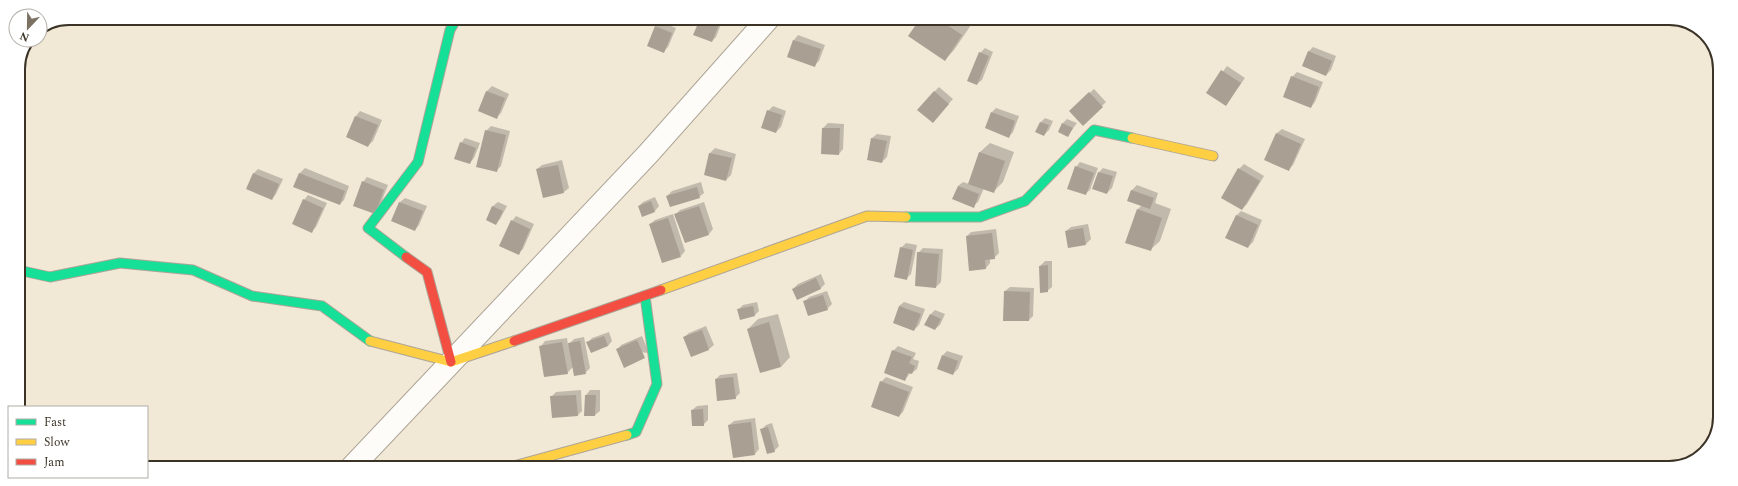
<svg xmlns="http://www.w3.org/2000/svg" width="1738" height="486" font-family="Spectral,serif">
<rect width="100%" height="100%" fill="#f2e8d6"/>
<g fill="#0003">
<polygon points="701,19 723,19 716,37 712,41 694,34"/>
<polygon points="921,19 961,19 971,25 954,50 945,60 909,36"/>
<polygon points="661,22 676,28 668,47 663,52 656,27"/>
<polygon points="798,35 825,45 819,61 814,66 788,57 794,40"/>
<polygon points="1313,47 1336,56 1331,70 1326,75 1308,52"/>
<polygon points="985,48 993,52 982,80 977,84 980,53"/>
<polygon points="1227,66 1245,78 1226,105 1208,92"/>
<polygon points="1297,72 1323,82 1315,102 1311,107 1292,77"/>
<polygon points="492,86 509,94 501,113 496,118 479,111 487,91"/>
<polygon points="939,87 953,99 937,117 934,92"/>
<polygon points="1094,89 1106,102 1083,124 1070,111"/>
<polygon points="773,106 786,111 781,127 776,132 768,111"/>
<polygon points="996,108 1019,116 1013,132 1009,137 992,112"/>
<polygon points="360,111 382,120 373,141 368,146 347,136 356,116"/>
<polygon points="1045,118 1053,121 1049,130 1044,135 1041,122"/>
<polygon points="1067,119 1077,123 1068,135 1059,131 1063,123"/>
<polygon points="828,123 844,124 843,149 839,154 823,128"/>
<polygon points="491,126 510,131 501,166 497,170 486,131"/>
<polygon points="1282,129 1305,139 1293,165 1288,170 1266,160 1277,133"/>
<polygon points="877,134 891,136 887,157 882,162 872,138"/>
<polygon points="465,138 480,143 474,158 470,163 461,143"/>
<polygon points="990,143 1014,152 1003,182 994,191 984,188 978,202 973,206 958,186 963,182 969,184 980,152"/>
<polygon points="715,148 736,154 731,175 726,180 705,174 710,153"/>
<polygon points="562,160 569,188 564,192 537,169 542,165"/>
<polygon points="1080,162 1098,168 1090,190 1085,194 1076,167"/>
<polygon points="1244,164 1264,176 1247,204 1242,209 1239,169"/>
<polygon points="305,168 349,186 344,200 340,204 295,186 300,173"/>
<polygon points="1103,168 1117,172 1112,188 1107,193 1099,172"/>
<polygon points="258,169 283,179 276,194 272,199 253,174"/>
<polygon points="367,177 388,185 379,208 363,182"/>
<polygon points="701,182 704,193 699,197 667,196 672,191"/>
<polygon points="1137,185 1158,193 1155,203 1171,209 1160,241 1150,250 1137,210 1142,205 1128,200 1132,190"/>
<polygon points="308,195 327,203 316,227 311,232 304,200"/>
<polygon points="655,197 659,206 655,211 643,216 639,206 643,202"/>
<polygon points="405,198 427,206 419,225 415,230 400,202"/>
<polygon points="498,202 507,206 500,219 496,224 487,219 493,206"/>
<polygon points="704,202 713,229 709,234 685,242 676,214 680,210"/>
<polygon points="1241,211 1262,220 1253,242 1248,247 1236,216"/>
<polygon points="673,214 685,251 681,256 650,224 655,220"/>
<polygon points="516,216 534,224 523,249 519,253 512,221"/>
<polygon points="1088,224 1091,239 1086,244 1069,247 1066,231 1071,227"/>
<polygon points="996,229 999,253 994,258 990,259 990,263 986,268 967,236 971,232"/>
<polygon points="906,243 917,245 911,274 906,279 901,248"/>
<polygon points="923,248 943,249 941,282 936,287 918,253"/>
<polygon points="1045,261 1052,261 1052,287 1047,291 1040,266"/>
<polygon points="821,274 825,284 821,288 793,289 798,284"/>
<polygon points="1010,287 1034,288 1033,316 1029,320 1005,291"/>
<polygon points="827,291 832,304 827,309 804,302 809,297"/>
<polygon points="757,302 759,311 755,315 738,310 743,305"/>
<polygon points="904,302 925,309 919,325 914,330 899,306"/>
<polygon points="935,310 945,314 940,325 935,329 931,314"/>
<polygon points="778,314 790,357 781,367 748,329 758,319"/>
<polygon points="706,326 714,345 709,349 691,356 684,337 689,333"/>
<polygon points="609,332 612,341 608,346 588,342 592,338"/>
<polygon points="642,336 649,353 617,350 621,345"/>
<polygon points="584,337 590,368 585,373 573,367 567,373 541,346 545,341 567,338 568,345 574,339"/>
<polygon points="898,346 916,353 913,359 919,361 917,369 912,373 910,373 905,380 893,351"/>
<polygon points="947,351 963,356 958,369 953,374 943,355"/>
<polygon points="737,373 740,393 735,398 716,379 720,375"/>
<polygon points="886,377 913,387 903,412 899,416 881,382"/>
<polygon points="581,390 582,411 578,415 551,397 556,392"/>
<polygon points="590,390 600,390 600,411 595,415 586,395"/>
<polygon points="708,405 708,420 703,425 692,410 697,406"/>
<polygon points="755,418 759,449 755,454 729,425 734,421"/>
<polygon points="772,423 779,446 774,451 761,430 766,425"/>
</g>
<g fill="#a99f93">
<polygon points="606,19 622,19 621,23"/>
<polygon points="700,19 721,19 712,42 693,35"/>
<polygon points="920,19 938,19 962,35 945,61 908,36"/>
<polygon points="1039,19 1051,19 1046,25"/>
<polygon points="655,26 672,33 664,53 647,46"/>
<polygon points="793,40 821,49 815,67 787,57"/>
<polygon points="1308,51 1332,61 1326,76 1302,66"/>
<polygon points="979,52 989,56 977,85 967,81"/>
<polygon points="1221,70 1241,83 1226,106 1206,93"/>
<polygon points="1291,76 1319,87 1311,108 1283,97"/>
<polygon points="486,91 505,98 497,119 478,111"/>
<polygon points="934,91 949,104 933,123 917,110"/>
<polygon points="1089,92 1103,107 1083,126 1069,111"/>
<polygon points="767,110 782,115 776,133 761,128"/>
<polygon points="991,112 1015,121 1009,138 985,128"/>
<polygon points="355,116 378,125 368,147 346,137"/>
<polygon points="1040,122 1049,125 1044,136 1035,132"/>
<polygon points="1062,123 1073,128 1068,137 1058,132"/>
<polygon points="822,128 840,128 839,155 821,154"/>
<polygon points="485,130 506,135 497,172 476,167"/>
<polygon points="1276,133 1301,144 1289,171 1264,160"/>
<polygon points="871,138 887,141 882,163 867,160"/>
<polygon points="460,142 476,148 470,164 454,159"/>
<polygon points="979,152 1005,161 994,193 968,184"/>
<polygon points="709,153 732,158 726,181 704,175"/>
<polygon points="558,165 564,193 543,198 536,169"/>
<polygon points="1075,166 1094,173 1086,195 1067,189"/>
<polygon points="1238,168 1260,181 1242,210 1221,198"/>
<polygon points="1098,172 1113,176 1107,194 1092,189"/>
<polygon points="253,173 279,184 272,200 246,189"/>
<polygon points="299,173 345,191 340,205 293,187"/>
<polygon points="362,181 384,190 375,214 353,206"/>
<polygon points="958,186 979,194 974,208 952,199"/>
<polygon points="697,187 700,198 670,207 666,196"/>
<polygon points="1131,190 1154,198 1150,209 1127,201"/>
<polygon points="303,199 323,208 312,233 292,224"/>
<polygon points="651,201 655,212 642,217 638,206"/>
<polygon points="399,202 423,211 415,231 391,221"/>
<polygon points="492,206 503,211 496,225 486,220"/>
<polygon points="699,206 709,235 685,243 674,214"/>
<polygon points="1137,209 1162,218 1151,251 1125,243"/>
<polygon points="1236,215 1258,225 1248,248 1225,238"/>
<polygon points="668,218 681,257 662,263 649,224"/>
<polygon points="511,220 530,229 519,255 499,246"/>
<polygon points="1083,228 1086,245 1068,248 1065,231"/>
<polygon points="992,233 995,259 985,260 986,269 969,271 966,236"/>
<polygon points="900,247 913,250 907,280 894,277"/>
<polygon points="917,252 939,254 936,288 915,286"/>
<polygon points="1048,265 1048,292 1040,293 1039,266"/>
<polygon points="816,278 821,289 797,300 792,289"/>
<polygon points="1004,291 1030,292 1029,321 1003,321"/>
<polygon points="823,295 828,310 808,316 803,301"/>
<polygon points="753,306 755,316 740,320 737,309"/>
<polygon points="899,306 921,314 914,331 893,323"/>
<polygon points="930,314 941,319 935,330 924,325"/>
<polygon points="769,322 781,367 760,373 747,329"/>
<polygon points="702,330 709,350 691,357 683,337"/>
<polygon points="604,336 608,346 591,353 586,342"/>
<polygon points="637,340 645,358 624,368 616,349"/>
<polygon points="580,341 586,374 574,376 568,343"/>
<polygon points="562,342 568,374 544,377 539,346"/>
<polygon points="892,350 912,357 909,363 915,366 912,374 908,373 905,381 884,373"/>
<polygon points="942,355 958,361 953,375 937,369"/>
<polygon points="733,377 736,399 717,401 715,379"/>
<polygon points="880,381 909,392 899,417 871,407"/>
<polygon points="576,395 578,416 552,418 550,396"/>
<polygon points="585,395 596,395 595,416 584,416"/>
<polygon points="703,409 704,426 692,426 691,410"/>
<polygon points="751,422 755,455 733,458 728,425"/>
<polygon points="768,427 775,452 767,454 760,429"/>
</g>
<g fill="none" stroke-linecap="round" stroke-linejoin="round">
<g stroke="#ada597" stroke-width="24">
<polyline id="street" points="352,467 648,154 768,19"/>
</g>
<g stroke="#ada597" stroke-width="11">
<g id="fast">
<polyline points="906,217 980,217 1025,201 1094,130 1132,138"/>
<polyline points="406,257 368,228 418,162 450,30 457,18"/>
<polyline points="18,270 50,277 120,263 193,270 252,296 322,306 370,341"/>
<polyline points="627,435 636,432 657,384 645,296"/>
</g>
</g>
<g stroke="#ada597" stroke-width="11">
<g id="slow">
<polyline points="1132,138 1213,156"/>
<polyline points="661,290 867,216 906,217"/>
<polyline points="370,341 451,362 514,341"/>
<polyline points="510,467 627,435"/>
</g>
</g>
<g stroke="#ada597" stroke-width="11">
<g id="jam">
<polyline points="406,257 427,272 451,362"/>
<polyline points="514,341 661,290"/>
</g>
</g>
<use href="#street" stroke="#fdfcf9" stroke-width="22"/>
<use href="#fast" stroke="#16e098" stroke-width="9"/>
<use href="#slow" stroke="#ffcf43" stroke-width="9"/>
<use href="#jam" stroke="#f24e42" stroke-width="9"/>
</g>
<path d="M0 0H1738V486H0ZM69 25H1669A44 44 0 0 1 1713 69V417A44 44 0 0 1 1669 461H69A44 44 0 0 1 25 417V69A44 44 0 0 1 69 25Z" fill="#fff" fill-rule="evenodd"/>
<path fill="none" stroke="#3b3326" stroke-width="2" d="M69 25H1669A44 44 0 0 1 1713 69V417A44 44 0 0 1 1669 461H69A44 44 0 0 1 25 417V69A44 44 0 0 1 69 25Z"/>
<rect x="8" y="406" width="140" height="72" fill="#ffffff" stroke="#b1ada8"/>
<rect x="16" y="419" width="20" height="6" fill="#16e098" stroke="#b1ada8"/>
<text x="44" y="426" font-size="12" fill="#3b3326">Fast</text>
<rect x="16" y="439" width="20" height="6" fill="#ffcf43" stroke="#b1ada8"/>
<text x="44" y="446" font-size="12" fill="#3b3326">Slow</text>
<rect x="16" y="459" width="20" height="6" fill="#f24e42" stroke="#b1ada8"/>
<text x="44" y="466" font-size="12" fill="#3b3326">Jam</text>
<g transform="translate(28 28) rotate(202)"><circle r="19" fill="#ffffff" stroke="#b1ada8"/>
<path d="M0-3L7 15L0 10L-7 15Z" fill="#7b7264"/>
<text y="-6" font-size="11" font-weight="bold" text-anchor="middle" fill="#3b3326">N</text>
</g>
</svg>
